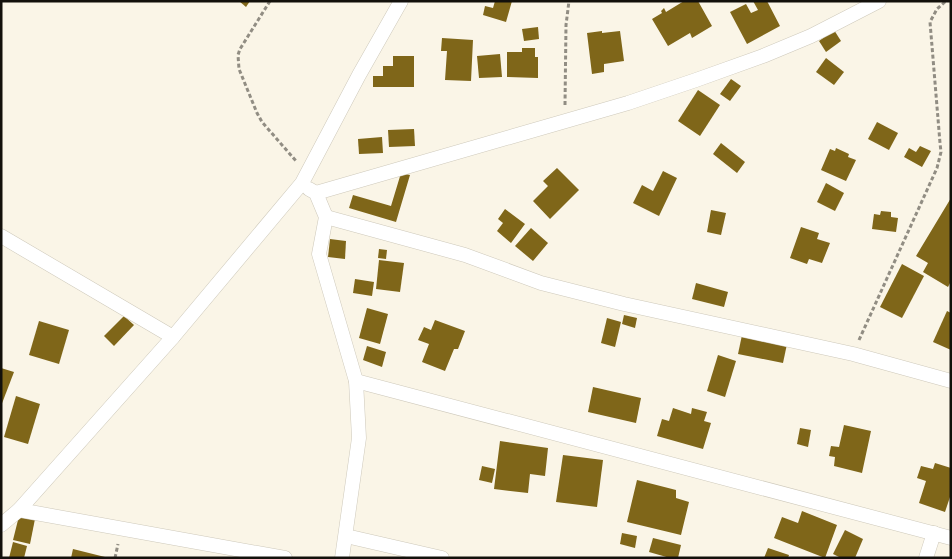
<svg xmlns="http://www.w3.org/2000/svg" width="952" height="559" font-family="'Public Sans',sans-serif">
<rect width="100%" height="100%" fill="#faf5e7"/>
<g fill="#7f6619">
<polygon points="239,1 250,1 246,7"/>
<polygon points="495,1 512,1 506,22 483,15 485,6 493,8"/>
<polygon points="684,1 698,1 712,26 692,38 690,33 668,46 652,19 662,13 661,11 664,8 666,12"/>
<polygon points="753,1 767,1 780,26 747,44 730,12 746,4 751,13 758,10"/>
<polygon points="538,27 539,39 524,41 522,29"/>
<polygon points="834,30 841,41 826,52 819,41"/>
<polygon points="602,31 602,33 620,31 624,61 604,64 604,72 592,74 587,33"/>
<polygon points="442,38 473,40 471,81 445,80 447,51 441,51"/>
<polygon points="522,48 535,48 535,57 538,57 538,78 507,77 507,52 522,52"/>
<polygon points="500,54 502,77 479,78 477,56"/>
<polygon points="393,56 414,56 414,87 373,87 373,76 383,76 383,66 393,66"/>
<polygon points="826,58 844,72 834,85 816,72"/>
<polygon points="731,79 741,86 730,101 720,94"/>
<polygon points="698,90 720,105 700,136 678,121"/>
<polygon points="877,122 898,133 889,150 868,139"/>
<polygon points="414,129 415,146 389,147 388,130"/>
<polygon points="382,137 383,153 359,154 358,139"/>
<polygon points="721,143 745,162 737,173 713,154"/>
<polygon points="920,146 931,151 922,167 904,157 909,148 916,152"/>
<polygon points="836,148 849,154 848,157 856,160 846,181 821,170 830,149 835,151"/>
<polygon points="557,168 579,190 550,219 533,201 548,186 543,181"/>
<polygon points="663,171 677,178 659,216 633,203 642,185 653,191"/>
<polygon points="401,173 410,175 396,222 349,208 353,195 391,206"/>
<polygon points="826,183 844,193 835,211 817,202"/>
<polygon points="951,198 951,281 948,287 923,272 928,263 916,256"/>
<polygon points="505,209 525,224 511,243 497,231 503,223 498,219"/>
<polygon points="711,210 726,213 721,235 707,232"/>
<polygon points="881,211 891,212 891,217 898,218 896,232 872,229 874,214 880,215"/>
<polygon points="801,227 819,233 817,239 830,243 822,263 809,259 807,264 790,258"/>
<polygon points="531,228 548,243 533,261 515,246"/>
<polygon points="330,239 346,241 345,259 328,257"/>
<polygon points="379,249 387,250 386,259 378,258"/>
<polygon points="379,260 404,263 400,292 376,289"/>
<polygon points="902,264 924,276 902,318 880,307"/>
<polygon points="355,279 374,282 372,296 353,293"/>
<polygon points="696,283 728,292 724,307 692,299"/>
<polygon points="367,308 388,314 380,344 359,338"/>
<polygon points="947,311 951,313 951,350 933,342"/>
<polygon points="624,315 637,318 635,328 622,324"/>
<polygon points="124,316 134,325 114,346 104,336"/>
<polygon points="607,318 621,322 615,347 601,343"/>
<polygon points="435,320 465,331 458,349 454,349 445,371 422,362 429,344 418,340 424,327 431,330"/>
<polygon points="39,321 69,330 59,364 29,355"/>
<polygon points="742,335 787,344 783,363 738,354"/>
<polygon points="367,346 386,352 382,367 363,360"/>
<polygon points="718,355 736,361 725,397 707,391"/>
<polygon points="1,368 14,372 1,406"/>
<polygon points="593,387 641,398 636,423 588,412"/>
<polygon points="16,396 40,404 28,444 4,437"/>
<polygon points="673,408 691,414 692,408 707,412 704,421 711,423 703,449 657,436 662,419 669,421"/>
<polygon points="844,425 871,431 862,473 834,466 835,457 829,456 831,446 839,447"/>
<polygon points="800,428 811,430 808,447 797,444"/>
<polygon points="500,441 548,448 545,476 530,474 528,493 494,489"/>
<polygon points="563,455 603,460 597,507 556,502"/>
<polygon points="935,463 951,468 951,494 945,512 919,503 926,481 917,478 921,466 933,469"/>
<polygon points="482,466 495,469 492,483 479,480"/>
<polygon points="637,480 676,490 676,498 689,502 681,535 627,522"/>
<polygon points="802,511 837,525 825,558 774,538 782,517 798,523"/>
<polygon points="19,516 35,519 30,544 13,540"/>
<polygon points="845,530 863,539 855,558 841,558 833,554"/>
<polygon points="622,533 637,536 635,548 620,544"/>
<polygon points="653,538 681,545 678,558 670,558 649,552"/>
<polygon points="13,542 27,546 24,558 9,558"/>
<polygon points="768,548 789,555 788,558 764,558"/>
<polygon points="73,549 105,557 105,558 71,558"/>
</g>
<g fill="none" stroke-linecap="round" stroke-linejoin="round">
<g stroke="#cec9bb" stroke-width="15">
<g id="minor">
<polyline points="309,189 316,193 326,217 319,254 356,381 359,438 342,558"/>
<polyline points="316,193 628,103 696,80 763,56 811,36 879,1"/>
<polyline points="326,217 465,255 541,283 624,304 853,354 951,381"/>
<polyline points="1,236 173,337"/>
<polyline points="356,381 951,538"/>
<polyline points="19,510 285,558"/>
<polyline points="1,525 19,510 173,337 302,183 359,75 401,1"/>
<polyline points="346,536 442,558"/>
<polyline points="926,558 934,533"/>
</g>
</g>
<g stroke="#918d83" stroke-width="3" stroke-dasharray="4 2.5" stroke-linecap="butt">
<polyline points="270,1 240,49 238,55 239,69 257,113 262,122 296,161"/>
<polyline points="565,105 566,25 569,1"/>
<polyline points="859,340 937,168 941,152 940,143 930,22 937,9 946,1"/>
<polyline points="115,558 118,544"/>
</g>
<use href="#minor" stroke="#fff" stroke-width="14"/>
</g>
<rect width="952" height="559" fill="none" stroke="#12100b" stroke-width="5"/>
</svg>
